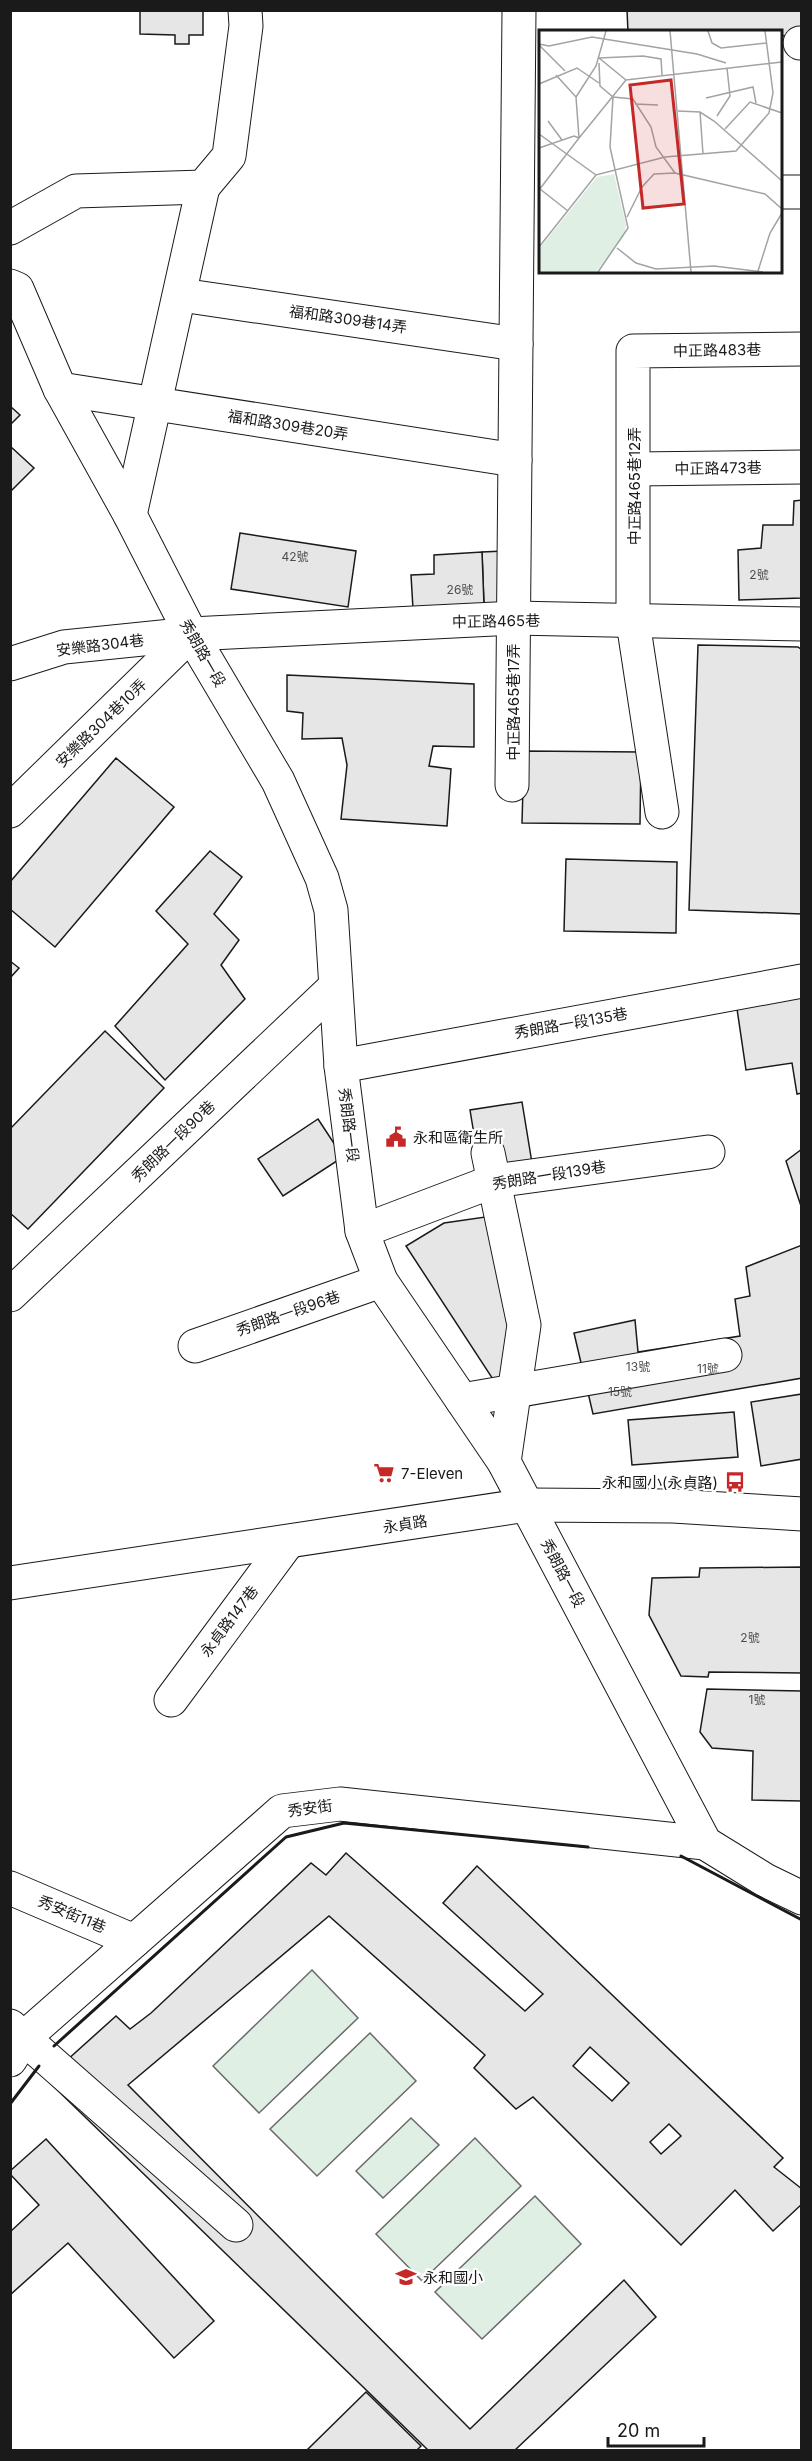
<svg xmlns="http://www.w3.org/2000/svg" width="812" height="2461" font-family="Inter,'Noto Sans TC',sans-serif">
<rect width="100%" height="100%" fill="#fff"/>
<g fill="#e0efe3" stroke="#6a6a6a" stroke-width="1.5">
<polygon points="312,1970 358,2018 259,2113 213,2066"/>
<polygon points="370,2033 416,2081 317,2176 270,2129"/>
<polygon points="411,2118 439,2145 383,2198 356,2171"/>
<polygon points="475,2138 521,2186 422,2281 376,2234"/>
<polygon points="535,2196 581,2244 482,2339 435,2292"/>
</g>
<g fill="#e6e6e6" stroke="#1a1a1a" stroke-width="1.5" fill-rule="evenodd">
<polygon points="140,10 203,10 203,35 189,35 189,44 175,44 175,35 140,34"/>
<polygon points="627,10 802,10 802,35 780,36 780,32 628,32"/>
<polygon points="10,406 20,415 10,425"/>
<polygon points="10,446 34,468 10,492"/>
<polygon points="802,500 802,598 739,600 738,550 761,548 763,525 793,525 794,501"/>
<polygon points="240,533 356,551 348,607 231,589"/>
<polygon points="525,550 514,604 484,605 482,552"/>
<polygon points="482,552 484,605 413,609 411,575 434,574 434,555"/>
<polygon points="698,645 798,647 802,650 802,914 689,910"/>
<polygon points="287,675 474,684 474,747 433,746 429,766 451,769 447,826 341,819 347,765 342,738 302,739 303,713 287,711"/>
<polygon points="524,751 641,752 640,824 522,823"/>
<polygon points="116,758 174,807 55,947 10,909 10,882"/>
<polygon points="210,851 242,877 214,914 239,940 221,965 245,999 165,1080 115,1026 188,944 156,911"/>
<polygon points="566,859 677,862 676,933 564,931"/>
<polygon points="10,961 19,968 10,978"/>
<polygon points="802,992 802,1093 797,1094 792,1063 746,1070 736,1002"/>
<polygon points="105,1031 164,1088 28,1229 10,1213 10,1129"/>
<polygon points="522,1102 532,1163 480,1171 470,1110"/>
<polygon points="318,1119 343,1157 283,1196 258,1159"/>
<polygon points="802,1149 802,1209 786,1161"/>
<polygon points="499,1215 528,1364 498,1387 406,1246 444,1223"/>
<polygon points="802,1245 802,1378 593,1414 574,1333 635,1320 638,1352 740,1336 735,1299 750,1296 746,1267"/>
<polygon points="802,1394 802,1459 761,1466 751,1402"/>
<polygon points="734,1412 738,1457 632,1465 628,1420"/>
<polygon points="802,1567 802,1673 709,1672 708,1677 681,1676 649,1615 652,1578 699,1577 700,1568"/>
<polygon points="707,1689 802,1691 802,1801 752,1800 753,1751 712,1748 700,1732"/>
<path d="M346 1853 525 2011 543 1994 443 1903 477 1866 783 2158 774 2167 802 2189V2204L773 2231 735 2190 681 2245 533 2097 516 2109 474 2068 485 2055 329 1916 128 2085 470 2429 624 2280 656 2317 515 2450H428L46 2079 116 2016 130 2029 151 2013 311 1863 326 1875ZM590 2047 629 2083 612 2101 573 2066ZM669 2124 681 2136 661 2154 650 2142Z"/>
<polygon points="46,2139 214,2321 174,2358 68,2243 10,2295 10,2232 39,2205 10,2174 10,2171"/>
<polygon points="366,2392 421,2446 417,2450 307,2450"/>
</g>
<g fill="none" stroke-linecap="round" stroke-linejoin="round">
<g stroke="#1a1a1a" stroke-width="35">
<g id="minor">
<polyline points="800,43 802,43"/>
<polyline points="780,192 802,192"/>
<polyline points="10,228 76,191 203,187 229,156 246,26 245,10"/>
<polyline points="10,286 17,289 60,389 130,515 191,634 278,781 322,878 331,910 341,1066 362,1231 381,1281 504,1462 705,1843 765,1880 802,1898"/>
<polyline points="181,295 516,344"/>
<polyline points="60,389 515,460"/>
<polyline points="634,469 802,467"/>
<polyline points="130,515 203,187"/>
<polyline points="10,664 64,647 191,634 514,618 802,624"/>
<polyline points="512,785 519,10"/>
<polyline points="10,811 191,634"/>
<polyline points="662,812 633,622 633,351 802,349"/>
<polyline points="341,1066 802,981"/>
<polyline points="488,1153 524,1325 504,1462"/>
<polyline points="362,1231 494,1181 708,1152"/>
<polyline points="10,1295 335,987"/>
<polyline points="195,1346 381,1281"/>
<polyline points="462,1400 725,1355"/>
<polyline points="10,1583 527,1505 673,1506 802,1514"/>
<polyline points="171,1700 288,1542"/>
<polyline points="10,1888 134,1941"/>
<polyline points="10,2026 236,2225"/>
<polyline points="10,2060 25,2037 282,1811 340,1804 705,1843"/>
</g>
</g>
<use href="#minor" stroke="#fff" stroke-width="33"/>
<g stroke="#1a1a1a" stroke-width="3">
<polyline points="681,1856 802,1920"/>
<polyline points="54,2046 286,1837 344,1823 588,1847"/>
<polyline points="10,2104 39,2066"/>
</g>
</g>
<defs>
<g id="civic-bare" transform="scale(1.62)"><path d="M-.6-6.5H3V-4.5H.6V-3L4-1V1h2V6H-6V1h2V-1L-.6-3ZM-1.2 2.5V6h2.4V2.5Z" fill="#c62828" stroke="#fff" stroke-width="2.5" paint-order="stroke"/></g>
<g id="supermarket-bare" transform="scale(1.62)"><path d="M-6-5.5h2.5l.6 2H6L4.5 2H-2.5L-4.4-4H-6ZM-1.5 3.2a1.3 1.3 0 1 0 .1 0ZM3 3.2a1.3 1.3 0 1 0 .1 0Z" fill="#c62828" stroke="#fff" stroke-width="2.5" paint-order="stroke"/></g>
<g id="bus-bare" transform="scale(1.62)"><path d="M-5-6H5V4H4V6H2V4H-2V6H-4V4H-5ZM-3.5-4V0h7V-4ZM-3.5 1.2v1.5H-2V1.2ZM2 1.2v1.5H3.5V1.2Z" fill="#c62828" stroke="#fff" stroke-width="2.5" paint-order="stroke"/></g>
<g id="school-bare" transform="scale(1.62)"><path d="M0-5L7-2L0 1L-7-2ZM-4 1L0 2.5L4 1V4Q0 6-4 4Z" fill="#c62828" stroke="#fff" stroke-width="2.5" paint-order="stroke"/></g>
</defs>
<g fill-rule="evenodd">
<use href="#civic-bare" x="396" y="1137"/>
<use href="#supermarket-bare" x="384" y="1473"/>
<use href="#bus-bare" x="735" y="1482"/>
<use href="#school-bare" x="406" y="2277"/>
</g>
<g text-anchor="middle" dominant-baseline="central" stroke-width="4.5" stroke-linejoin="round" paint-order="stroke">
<g font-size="12" fill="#4d4d4d">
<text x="295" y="556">42號</text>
<text x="759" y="574">2號</text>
<text x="460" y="589">26號</text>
<text x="638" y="1366">13號</text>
<text x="708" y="1368">11號</text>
<text x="620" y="1391">15號</text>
<text x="750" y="1637">2號</text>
<text x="757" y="1699">1號</text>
</g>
<g font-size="15" fill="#1a1a1a" stroke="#fff">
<text transform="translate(348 319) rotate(8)">福和路309巷14弄</text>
<text transform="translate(717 350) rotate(-1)">中正路483巷</text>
<text transform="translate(288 425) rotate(9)">福和路309巷20弄</text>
<text transform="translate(718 468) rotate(-1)">中正路473巷</text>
<text transform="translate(634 486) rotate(-90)">中正路465巷12弄</text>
<text transform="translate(496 621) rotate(-1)">中正路465巷</text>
<text transform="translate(100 645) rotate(-7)">安樂路304巷</text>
<text transform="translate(203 653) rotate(60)">秀朗路一段</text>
<text transform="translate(513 702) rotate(-90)">中正路465巷17弄</text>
<text transform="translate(101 723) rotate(-44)">安樂路304巷10弄</text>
<text transform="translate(571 1023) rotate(-10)">秀朗路一段135巷</text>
<text transform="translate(349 1125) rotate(83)">秀朗路一段</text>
<text transform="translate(173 1141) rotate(-44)">秀朗路一段90巷</text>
<text transform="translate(549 1175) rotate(-9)">秀朗路一段139巷</text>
<text transform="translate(288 1313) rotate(-19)">秀朗路一段96巷</text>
<text transform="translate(405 1524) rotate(-9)">永貞路</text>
<text transform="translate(563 1573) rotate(62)">秀朗路一段</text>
<text transform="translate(229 1621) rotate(-53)">永貞路147巷</text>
<text transform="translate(310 1808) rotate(-8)">秀安街</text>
<text transform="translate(72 1914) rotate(23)">秀安街11巷</text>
</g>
<g font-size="15" fill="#1a1a1a" stroke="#fff" text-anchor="start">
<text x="413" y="1137">永和區衛生所</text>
<text x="401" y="1473">7-Eleven</text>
<text x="718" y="1482" text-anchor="end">永和國小(永貞路)</text>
<text x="423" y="2277">永和國小</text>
</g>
</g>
<g transform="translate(539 30)">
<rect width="243" height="243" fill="#fff"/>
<path d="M75 144 87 195 85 206 57 242H0V219L58 147Z" fill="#e0efe3"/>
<path fill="none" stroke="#a3a3a3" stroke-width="1.5" d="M131 1 152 242M169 1 173 13 182 18 228 13M0 14 10 16 53 7 158 24 187 33M0 15 26 41M60 28 87 50 243 32M60 28 104 26 122 29 123 45M60 33 61 56 74 67 94 69 112 97 117 117 136 143 226 164 243 179M17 45 37 67M0 54 38 38 60 53M167 68 214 57 217 73M96 74 119 75M139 81 161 82 175 91 243 151M161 82 164 124M178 86 191 66 188 38M9 91 23 110M186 99 211 72 243 83M0 104 57 145 126 127 197 121 230 83 234 63 226 1M0 118 35 106 40 108 87 50M1 159 29 181M0 160 40 108 37 67 57 36 67 1M88 187 103 157 115 144 136 143M0 217 57 145M78 218 97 233 117 239 175 236 224 242M219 241 231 203 243 183M59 242 89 198 71 117 74 67"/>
<path fill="#c62828" fill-opacity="0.15" stroke="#c62828" stroke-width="3" d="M132 50 145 174 104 178 91 55Z"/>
<rect width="243" height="243" fill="none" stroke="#1a1a1a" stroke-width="3"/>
</g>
<rect width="812" height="2461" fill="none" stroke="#1a1a1a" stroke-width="24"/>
<path d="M608 2437v9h96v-9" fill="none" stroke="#1a1a1a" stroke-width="3"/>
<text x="617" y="2437" font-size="18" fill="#1a1a1a" stroke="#ffffff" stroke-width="4.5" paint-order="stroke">20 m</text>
</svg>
